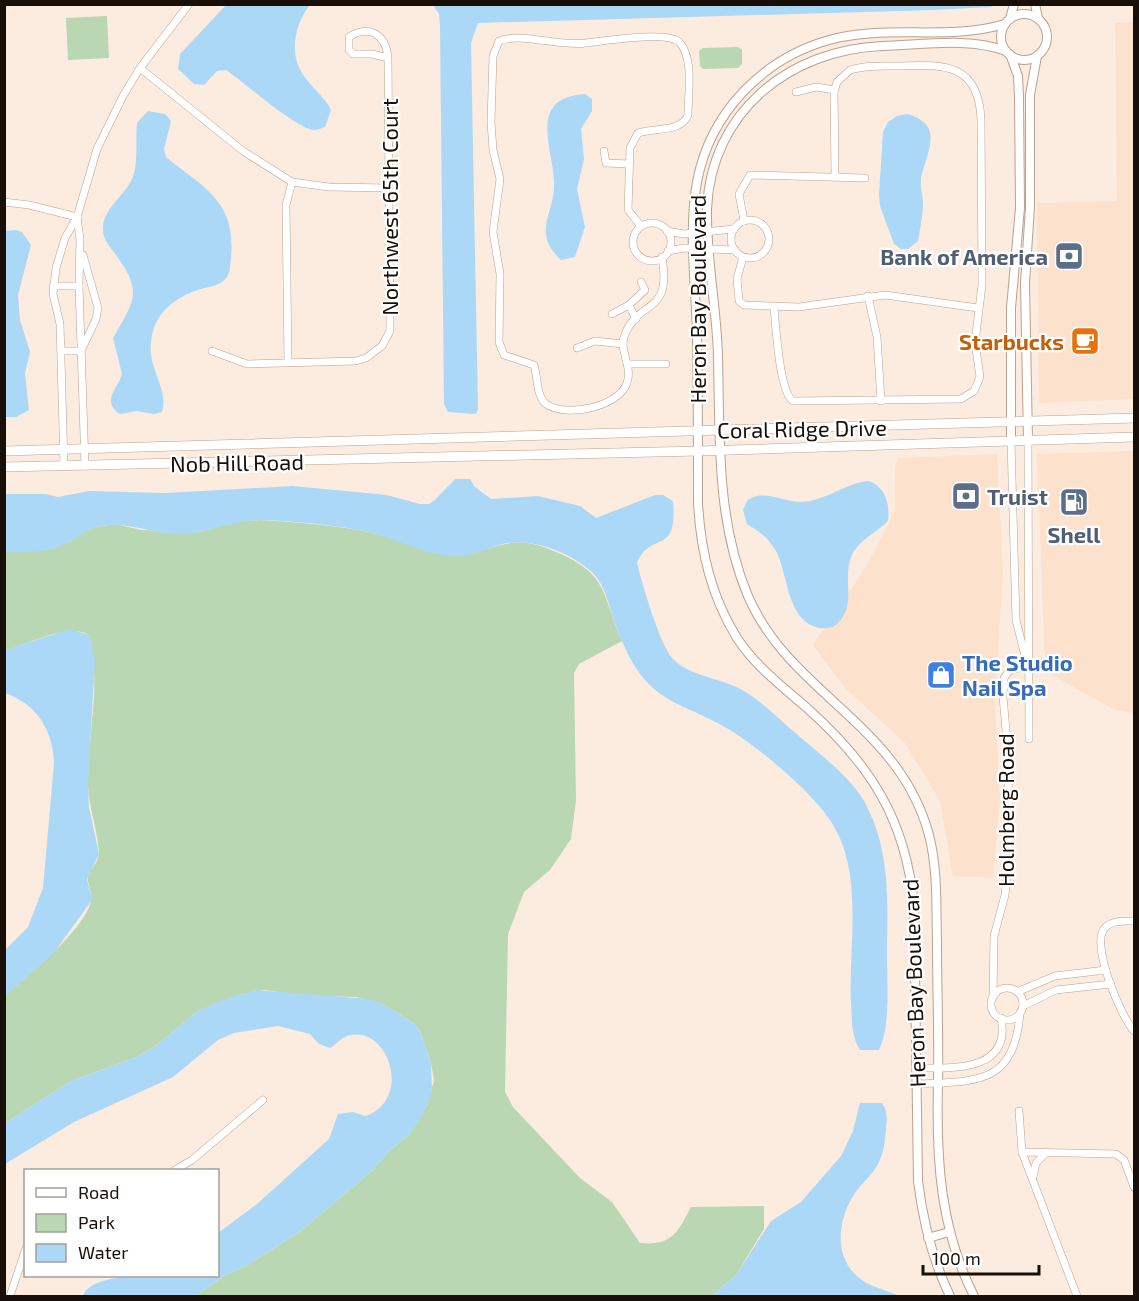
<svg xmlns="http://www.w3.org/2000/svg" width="1139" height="1301" font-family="'Exo 2',sans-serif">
<rect width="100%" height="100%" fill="#fcecdf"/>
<g fill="#fce1cd">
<polygon points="1134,22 1134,399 1039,403 1037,203 1117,201 1115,23"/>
<polygon points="1134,451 1134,713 1115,710 1045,671 1037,454"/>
<polygon points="997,454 1003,571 995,703 1000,797 993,878 953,876 940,801 905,743 845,688 813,645 866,567 895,511 895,467 898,458"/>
</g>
<g fill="#b9d7b3">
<polygon points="107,16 109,58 68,60 66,18"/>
<polygon points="738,47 742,50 742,64 738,68 703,69 700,66 699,51 703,48"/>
<path d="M259 520C295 522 334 525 369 532 396 538 421 551 448 555 468 558 486 547 506 544 524 540 537 544 554 551 609 574 601 592 622 641L579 664 574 673 576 800 571 839 550 870 524 892 508 934 505 1092 513 1107 580 1178 612 1202 640 1243C672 1246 678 1232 691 1207L764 1206V1229L736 1275 712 1296H196L225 1275 246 1266 301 1231 374 1169 389 1151 409 1135 426 1107 434 1081 431 1063 420 1031 415 1024 383 1004 356 997 311 996 264 990 242 994 198 1011 153 1048 134 1058 71 1081 5 1123 4 996C27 977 85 929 91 901 93 892 86 883 88 874L97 861 99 854C98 831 89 809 88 786 87 736 102 684 89 635 67 622 29 645 5 650V552H26L71 541 87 529 101 526 115 524 142 530 199 532 235 522Z"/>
</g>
<g fill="#abd8f6">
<path d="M226 5H310C295 23 288 55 304 76 312 88 325 97 331 110L325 127C324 127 317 130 316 130 299 132 243 81 226 70L217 71 204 85 194 84 178 69 180 54Z"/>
<polygon points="433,5 994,5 991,7 933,10 478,23 471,43 478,409 476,414 448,412 444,404 440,27 439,14"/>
<path d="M585 94 592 99V111L581 129 584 159 577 189 585 227 575 257 561 260C530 231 556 213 554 182 553 147 527 98 585 94Z"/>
<path d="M148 111 165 114 171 121 164 149 166 157C205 189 236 201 231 257 230 266 231 276 222 282 217 286 207 287 201 289 180 295 161 308 154 328 141 366 170 384 162 412L154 414 137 411 120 414C101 401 117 390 122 374L113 338C136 298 143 291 113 251 107 243 102 237 103 226 105 207 125 195 132 179 139 162 135 141 137 123Z"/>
<path d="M907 114C947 125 925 154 921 180 920 188 923 196 923 203 923 215 920 229 918 241L908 249H901L894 244 880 206 879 195 883 132 888 122 897 116Z"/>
<polygon points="16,230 22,232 31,245 18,295 20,320 30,352 25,373 29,410 16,417 5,417 5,231"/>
<path d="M455 479H470L474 486 491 499 538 496 580 506 596 518 655 495H663L673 501C678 557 651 530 637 563 642 583 660 647 674 660 691 677 723 678 744 691 764 703 782 722 800 737 821 755 850 777 864 801 889 846 888 893 887 943 886 972 892 1024 879 1050H860C851 1036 852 1019 851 1003 848 945 865 872 830 820 811 791 752 741 721 725 699 712 672 705 653 688 635 672 624 648 616 626 608 605 606 582 587 568 565 550 530 538 502 544 487 548 472 556 456 556 427 557 397 538 369 532 335 525 296 521 261 520 232 520 206 534 178 534 152 534 127 521 101 526 87 528 81 536 69 542 50 553 26 553 5 552V494H46L58 497 89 491 165 493 293 486 387 495 420 504H429L435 500Z"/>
<path d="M869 481C886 488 890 504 888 521 877 532 859 540 852 555 841 579 858 604 837 624 833 628 825 629 820 628 784 621 789 569 774 548 767 536 758 531 747 524L743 510 747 501C761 488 784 502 801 502 826 501 845 483 869 481Z"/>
<path d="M70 629 89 635 95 659 88 784 89 807 99 854 87 879 92 900 53 954 5 996V950L28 927 43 888 54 763C53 729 36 704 5 693V650Z"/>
<path d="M256 990 369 999 383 1004 415 1024 420 1031 431 1063 432 1092 422 1116 409 1135 389 1151 374 1169 301 1231 246 1266 225 1275 196 1296H83C91 1267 193 1276 218 1276V1233L257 1204 329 1139 338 1114 353 1112 366 1116C415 1098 386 1020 345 1037 340 1039 336 1045 330 1048L319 1044 310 1034 278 1026 234 1033 218 1040 173 1077 74 1122 5 1164V1123L71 1081 134 1058 153 1048 198 1011 219 1001Z"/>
<path d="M860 1103H882C888 1111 887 1119 886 1129 885 1141 884 1153 878 1164 872 1175 862 1183 855 1193 838 1218 833 1256 858 1277 871 1288 885 1289 899 1296H712L736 1275 771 1221 801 1202 841 1156 853 1131Z"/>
</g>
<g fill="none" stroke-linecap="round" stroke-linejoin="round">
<g stroke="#bba18e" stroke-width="8">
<g id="minor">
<polyline points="140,68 243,151 292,182 329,187 389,188"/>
<polyline points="796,92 816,87 835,90"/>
<polyline points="604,151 606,163 629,164"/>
<polyline points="4,202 29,205 77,217"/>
<polyline points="77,217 80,239 79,286 85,466"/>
<circle cx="750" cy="239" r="19"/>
<polyline points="744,221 739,194 750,175 865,178"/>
<circle cx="652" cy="242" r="19"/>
<path d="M641 226 628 210 630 148 638 133C655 127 681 133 688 115 688 94 694 59 680 43 670 30 604 41 586 43 560 47 522 32 499 41L493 56 491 122 493 150 500 179 493 232 500 274 499 342 504 355 534 365C538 377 536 396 546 404 566 418 619 407 627 383 633 366 618 350 625 334 640 298 672 316 662 257"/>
<polyline points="667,231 684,234 734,229"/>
<polyline points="668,251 684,248 735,250"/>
<polyline points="743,257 737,279 739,301 744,305 799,307 885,295 978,308"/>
<polyline points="53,286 79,286"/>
<polyline points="868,296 877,337 881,401"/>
<polyline points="629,305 645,290 641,282"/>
<path d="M774 308C776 326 779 392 793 401L961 399 974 391 980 377 975 342 982 285 981 120C979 65 947 64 900 66 884 66 866 65 850 70L837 82 834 91 835 176"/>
<polyline points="612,314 629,305 636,319"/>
<polyline points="577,348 595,341 623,344"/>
<polyline points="82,349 96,319 98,308 83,255"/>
<polyline points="62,351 81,351"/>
<path d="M212 351 247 364 356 361 366 358 382 346 390 331 388 58C386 35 370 24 349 37V50L353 54H372L388 58"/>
<polyline points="288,362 286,205 292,182"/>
<polyline points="628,364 666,364"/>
<polyline points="1028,441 1029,739"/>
<polyline points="1011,442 1016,620 1025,656"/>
<polyline points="64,466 60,324 53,294 56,268 65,238 77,217 97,149 123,96 140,68 189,4"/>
<path d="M1134 921C1124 921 1111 920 1104 929 1091 946 1121 1017 1134 1031"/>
<circle cx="1007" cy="1004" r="16"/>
<polyline points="1017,992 1055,976 1106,970"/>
<polyline points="993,997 994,936 1005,895 1009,859 1008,752 1003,697 1004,678 1010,670 1029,666"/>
<polyline points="1023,1006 1056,990 1111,984"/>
<path d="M915 1068C950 1068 1012 1073 1001 1018"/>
<path d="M916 1084C976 1081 1014 1086 1020 1013"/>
<polyline points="1019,1111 1022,1152 1077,1296"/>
<polyline points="1022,1152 1116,1154 1124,1160 1134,1187"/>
<polyline points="175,1170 192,1160 263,1100"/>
<polyline points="1033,1177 1036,1163 1047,1152"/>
<polyline points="10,1296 26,1248"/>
</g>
</g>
<g stroke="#bba18e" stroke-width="10">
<g id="tertiary">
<polyline points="1035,4 1038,18"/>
<circle cx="1024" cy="37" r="23"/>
<polyline points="1010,19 1014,4"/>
<polyline points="1010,54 1018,76 1019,97 1020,208 1011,308 1011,442"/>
<polyline points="1028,441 1025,283 1030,207 1030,95 1037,56"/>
<polyline points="928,1238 949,1232"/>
<path d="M950 1296C932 1259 923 1222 918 1181L914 906C906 820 871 765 807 708 783 687 755 666 737 638 711 596 701 552 698 504 698 448 698 392 697 336 696 286 688 231 697 182 710 113 762 59 829 40 886 24 948 41 1005 24"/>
<path d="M974 1296C940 1229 936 1159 938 1084 939 1037 937 990 937 943 936 907 938 870 929 835 899 723 790 694 748 596 716 520 720 438 718 357 717 308 706 259 707 209 711 112 789 50 882 46 922 45 969 37 1006 51"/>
</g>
</g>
<g stroke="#bba18e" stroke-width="10">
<g id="secondary">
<polyline points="4,451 1134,418"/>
<polyline points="4,467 698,451 1134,437"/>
</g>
</g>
<use href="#minor" stroke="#fff" stroke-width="7"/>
<use href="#tertiary" stroke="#fff" stroke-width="8"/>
<use href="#secondary" stroke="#fff" stroke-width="9"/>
</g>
<defs>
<g id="bank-square" transform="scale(1.5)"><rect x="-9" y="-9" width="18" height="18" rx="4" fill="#5c6f8a" stroke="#fff"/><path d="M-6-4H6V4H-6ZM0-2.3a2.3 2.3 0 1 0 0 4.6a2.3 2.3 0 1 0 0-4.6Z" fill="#fff"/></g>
<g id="cafe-square" transform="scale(1.5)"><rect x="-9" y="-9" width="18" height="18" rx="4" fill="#e8710a" stroke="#fff"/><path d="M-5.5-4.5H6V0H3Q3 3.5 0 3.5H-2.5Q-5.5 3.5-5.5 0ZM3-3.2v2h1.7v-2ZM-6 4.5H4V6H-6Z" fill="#fff"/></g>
<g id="fuel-square" transform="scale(1.5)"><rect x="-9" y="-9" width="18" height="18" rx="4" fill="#5c6f8a" stroke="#fff"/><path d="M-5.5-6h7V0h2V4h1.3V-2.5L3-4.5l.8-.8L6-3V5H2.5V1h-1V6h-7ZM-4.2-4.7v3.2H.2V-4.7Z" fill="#fff"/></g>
<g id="shop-square" transform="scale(1.5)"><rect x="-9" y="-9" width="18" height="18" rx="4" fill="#3f7fe0" stroke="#fff"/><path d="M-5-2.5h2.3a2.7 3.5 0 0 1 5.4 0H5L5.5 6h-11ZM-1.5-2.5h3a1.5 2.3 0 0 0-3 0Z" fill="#fff"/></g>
</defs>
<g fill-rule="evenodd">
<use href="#bank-square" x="1069" y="256"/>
<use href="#cafe-square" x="1085" y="341"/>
<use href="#bank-square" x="966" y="496"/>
<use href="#fuel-square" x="1074" y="502"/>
<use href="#shop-square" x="941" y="675"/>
</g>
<g text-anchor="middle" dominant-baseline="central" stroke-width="4.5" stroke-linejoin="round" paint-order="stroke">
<g font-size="22" fill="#180f08" stroke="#fff">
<text transform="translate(389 207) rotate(-90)">Northwest 65th Court</text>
<text transform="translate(697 299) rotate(-90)">Heron Bay Boulevard</text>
<text transform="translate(802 428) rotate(-1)">Coral Ridge Drive</text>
<text transform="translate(237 462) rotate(-1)">Nob Hill Road</text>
<text transform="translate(1005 810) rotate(-90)">Holmberg Road</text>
<text transform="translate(913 983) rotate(-92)">Heron Bay Boulevard</text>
</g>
<g font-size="22" font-weight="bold" fill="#4e5e75" stroke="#fff" text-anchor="end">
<text x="1048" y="256">Bank of America</text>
<text x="987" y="496" text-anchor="start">Truist</text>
<text x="1074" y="534" text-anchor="middle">Shell</text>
</g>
<g font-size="22" font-weight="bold" fill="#c56008" stroke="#fff" text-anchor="end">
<text x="1064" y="341">Starbucks</text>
</g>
<g font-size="22" font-weight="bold" fill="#366cbe" stroke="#fff" text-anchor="start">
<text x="962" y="662">The Studio<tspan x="962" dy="25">Nail Spa</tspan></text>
</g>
</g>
<rect width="1139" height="1301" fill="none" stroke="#180f08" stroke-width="12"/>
<rect x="24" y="1169" width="195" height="108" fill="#ffffff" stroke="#a39f9c" stroke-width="1.5"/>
<rect x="36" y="1188" width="30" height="9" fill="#ffffff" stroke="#a39f9c" stroke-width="1.5"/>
<text x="78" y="1199" font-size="18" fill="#180f08">Road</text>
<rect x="36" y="1214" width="30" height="18" fill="#b9d7b3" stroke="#a39f9c" stroke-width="1.5"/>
<text x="78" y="1229" font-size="18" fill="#180f08">Park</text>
<rect x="36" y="1244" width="30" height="18" fill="#abd8f6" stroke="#a39f9c" stroke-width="1.5"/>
<text x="78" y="1259" font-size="18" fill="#180f08">Water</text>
<path d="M923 1265v9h116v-9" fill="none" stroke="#180f08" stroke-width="3"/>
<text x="932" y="1265" font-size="18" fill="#180f08" stroke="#ffffff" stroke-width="4.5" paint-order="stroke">100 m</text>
</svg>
